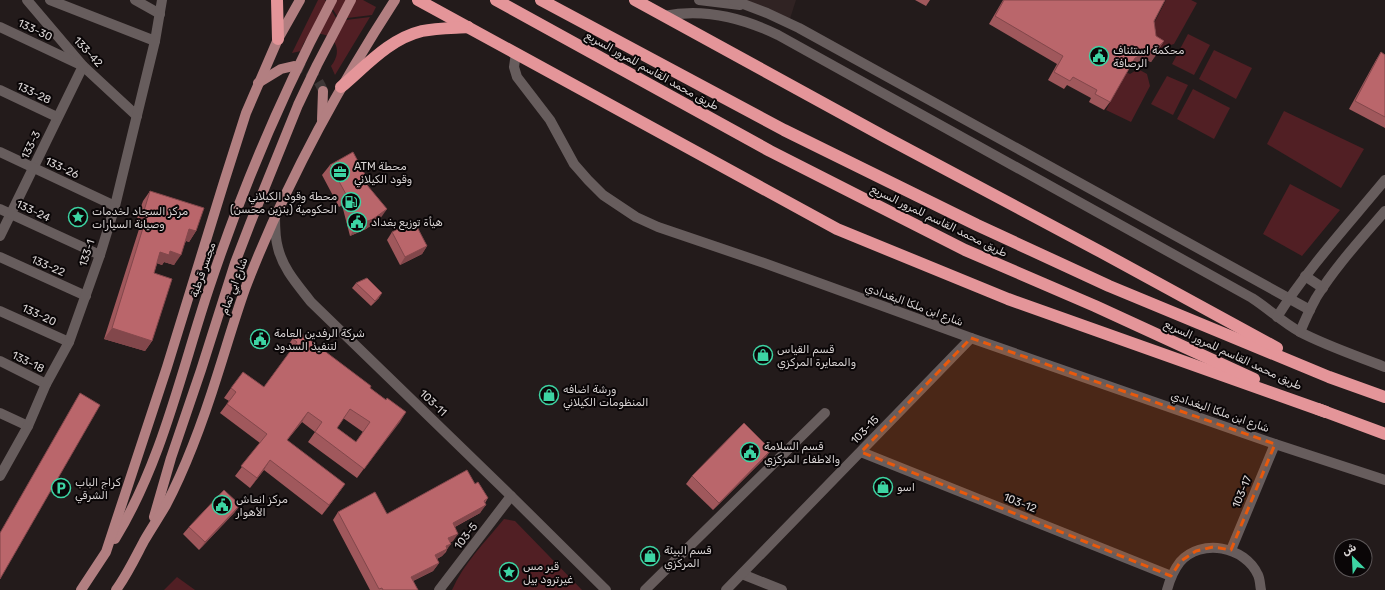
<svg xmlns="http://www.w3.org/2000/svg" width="1385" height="590" font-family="Rubik,Vazirmatn,sans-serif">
<rect width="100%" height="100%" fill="#231b1b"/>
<polygon fill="#302323" points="742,0 796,0 788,25"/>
<g fill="#511f24">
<path d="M318 0H325L338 21 370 17 335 75 331 66C353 39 308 17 301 51L292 53Z"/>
<polygon points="327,0 363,0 376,7 372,15 339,19"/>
<polygon points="1166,0 1191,0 1197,3 1174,44 1161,48 1152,42 1151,29"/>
<polygon points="1188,34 1210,45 1194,75 1172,64"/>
<polygon points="1214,50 1252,68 1236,99 1199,79"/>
<polygon points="1138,69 1147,74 1150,86 1131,122 1106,110 1126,72 1130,74"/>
<polygon points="1167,76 1188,85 1173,115 1151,104"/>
<polygon points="1193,89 1230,108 1214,139 1177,119"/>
<polygon points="1284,111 1364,149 1341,188 1267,144"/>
<polygon points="1290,184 1340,210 1302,256 1263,234"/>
<path d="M504 519 515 521 582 590H452C463 564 486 541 504 519Z"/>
<polygon points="177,577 195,590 164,590"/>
</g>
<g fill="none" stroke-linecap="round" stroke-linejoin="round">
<path stroke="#3e3737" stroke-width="10" stroke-dasharray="10 5" stroke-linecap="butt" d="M294 66C309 68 318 77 323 91"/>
<g stroke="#675d5d" stroke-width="10">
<polyline points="27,0 83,66 137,116"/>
<polyline points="50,0 155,41"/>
<polyline points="135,0 160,14"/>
<polyline points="699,0 740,5"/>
<polyline points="733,0 767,13 799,28 1310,310"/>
<path d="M664 16C703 8 743 18 778 35L1252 298C1269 309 1282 322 1300 332 1327 346 1357 356 1385 367"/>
<polyline points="0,27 83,66 0,236"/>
<polyline points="516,53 514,67 517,77 550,120 574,164 588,180 603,195 636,217 658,227 764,263 971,338 1275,444 1385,480"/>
<polyline points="0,90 57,117"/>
<polyline points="0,152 115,206"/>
<polyline points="0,209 100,255"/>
<path d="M275 217C275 227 275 238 278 248 283 269 298 285 311 302L511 496 606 590"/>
<polyline points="0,257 86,296"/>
<polyline points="1305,276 1323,288"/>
<polyline points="0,311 69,342"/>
<path d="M1277 317C1308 268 1348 225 1385 180"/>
<path d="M1300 332C1305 320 1310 309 1316 298 1335 267 1361 239 1385 211"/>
<polyline points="0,361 46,384"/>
<polyline points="0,413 28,426"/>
<polyline points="861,452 1171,576"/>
<polyline points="0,476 28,426 46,384 69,342 100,255 115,206 130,144 155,41 162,0"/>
<polyline points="1231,550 1275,444"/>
<polyline points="742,574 782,590"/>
<polyline points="439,590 511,496"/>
<polyline points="645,590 825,413"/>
<polyline points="726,590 971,338"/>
<path d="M1167 590C1170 579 1173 571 1180 562 1201 538 1245 546 1258 575 1260 579 1260 585 1261 590"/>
</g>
<g stroke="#b27f81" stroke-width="10">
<polyline points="258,83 281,69 294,66"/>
<polyline points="322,120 323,91"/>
<polyline points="154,517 171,458 201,370 235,263 250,224 298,105 317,65 351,0"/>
<path d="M115 539C162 462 181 372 209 288 242 189 283 92 332 0"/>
<polyline points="81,590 106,552 167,367 224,182 246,113 278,39 300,0"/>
<path d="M116 590C127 575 135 558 144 541 151 529 159 517 166 505 188 463 204 418 218 373 227 345 235 317 245 289 284 187 336 91 395 0"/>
</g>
<g stroke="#e49599" stroke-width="12">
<polyline points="277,0 278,39"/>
<polyline points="418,0 837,229 1008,299 1326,412"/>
<polyline points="496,0 770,151 965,250 1095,306 1254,379"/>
<polyline points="541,0 784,130 977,225 1109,286 1329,377 1385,397"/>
<polyline points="635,0 885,137 1101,252 1277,348"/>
<path d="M341 87C366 66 389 39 422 31 436 28 453 28 468 27"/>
<polyline points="1318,409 1385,434"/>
</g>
</g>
<g fill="#a0585c" fill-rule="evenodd">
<polygon points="915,0 930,0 926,6"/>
<polygon points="1003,0 1165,0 1154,21 1156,36 1164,41 1158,50 1151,62 1144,59 1131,65 1110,102 1104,110 1089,102 1091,98 1067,85 1064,89 1048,80 1057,64 989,24"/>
<polygon points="1381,52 1385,55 1385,128 1349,109 1376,60"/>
<polygon points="330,165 368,186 380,219 366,229 350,236 342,205 339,207 322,175"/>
<polygon points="150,191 196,231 189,242 186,241 174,265 164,262 162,265 157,263 154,273 152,341 145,351 104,339 140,226 135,224 143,201"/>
<polygon points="392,232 427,246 422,254 400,265 387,240"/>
<polygon points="356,283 379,298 371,306 352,288"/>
<path d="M298 331 370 388 386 400 406 412 357 478 308 442 315 432 302 422 287 440 338 494 322 515 264 470 250 488 235 476 260 443 220 413 229 401 224 398 231 388 264 387 290 352 286 348ZM343 418 363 432 356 442 337 428Z"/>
<polygon points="771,450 766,457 713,510 686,484 692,476"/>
<polygon points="475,484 488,498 485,503 480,513 455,527 453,541 450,542 446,552 442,556 437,559 439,563 433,571 413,581 418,590 370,590 333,520 338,512 387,514"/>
<polygon points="240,505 234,513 199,550 183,534 189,527"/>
</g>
<g fill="#82474b">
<polygon points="1164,41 1159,49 1155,53 1157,54 1151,62 1144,59 1129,66 1135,58 1149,51 1158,47"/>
<polygon points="349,195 342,205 339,207 347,196"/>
<polygon points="387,209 380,219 366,229 350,236 357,225"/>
<polygon points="143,214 147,215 140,226 135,224"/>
<polygon points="189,229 196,231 189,242 182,239"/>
<polygon points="427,246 422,254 400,265 405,257"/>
<polygon points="170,251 181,255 174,265 164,262 162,265 153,262 160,252"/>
<polygon points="382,293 379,298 371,306 375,301"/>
<polygon points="112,328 152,341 145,351 104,339"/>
<polygon points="308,412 302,422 280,449 287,440"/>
<polygon points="406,412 400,422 357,478 364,469"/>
<polygon points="771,450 766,457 713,510 719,503"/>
<polygon points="270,460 264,470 250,488 257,478"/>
<polygon points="345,484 338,494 322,515 329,505"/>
<polygon points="240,505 234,513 199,550 205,542"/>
<polygon points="486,505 480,513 447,531 453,523"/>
<polygon points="458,534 453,541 443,546 448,538"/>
<polygon points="451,544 442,556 429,563 435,555 446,546"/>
<polygon points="439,563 433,571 405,585 411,577"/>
</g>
<g fill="#ba666b" stroke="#82474b" fill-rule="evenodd">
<polygon points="1004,0 1165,0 1154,21 1156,36 1164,41 1158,47 1157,54 1149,51 1135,58 1110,102 1095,94 1097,90 1073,77 1070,81 1054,72 1063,56 995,16"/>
<polygon points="1381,52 1385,55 1385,117 1355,101"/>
<polygon points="353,152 370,184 367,185 387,209 373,219 357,225 349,195 347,196 330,165"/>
<polygon points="150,191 204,208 196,231 189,229 181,255 170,251 169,255 160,252 154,273 172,279 152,341 112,328 147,215 143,214"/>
<polygon points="414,221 427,246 405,257 392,232"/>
<polygon points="367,278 382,293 375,301 356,283"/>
<path d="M298 331 371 386 370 388 386 400 387 398 406 412 364 469 315 432 322 422 308 412 287 440 345 484 329 505 270 460 257 478 241 466 267 434 227 404 236 392 231 388 243 372 264 387 297 342 293 339ZM350 409 370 422 356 442 337 428Z"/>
<polygon points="80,393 100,405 0,579 0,533"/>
<polygon points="744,423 771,450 719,503 692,476"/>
<polygon points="467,470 475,484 478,482 488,498 484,501 486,505 453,523 458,534 448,538 451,544 446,546 447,549 435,555 439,563 411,577 418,590 383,590 382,588 379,589 338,512 375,492 387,514"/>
<polygon points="224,490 240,505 205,542 189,527"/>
</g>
<path fill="#e8590c" fill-opacity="0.2" stroke="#e8590c" stroke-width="3" stroke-dasharray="8 5" stroke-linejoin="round" d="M971 338 1275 444 1231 550 1213 547 1196 551 1181 561 1171 576 861 452Z"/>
<defs>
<g id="civic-ring" transform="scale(1)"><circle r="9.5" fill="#0a0607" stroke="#3dd4a3" stroke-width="1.5"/><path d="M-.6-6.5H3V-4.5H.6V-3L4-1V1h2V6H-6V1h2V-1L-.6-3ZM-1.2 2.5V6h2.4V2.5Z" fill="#3dd4a3"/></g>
<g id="office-ring" transform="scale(1)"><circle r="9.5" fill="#0a0607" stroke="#3dd4a3" stroke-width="1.5"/><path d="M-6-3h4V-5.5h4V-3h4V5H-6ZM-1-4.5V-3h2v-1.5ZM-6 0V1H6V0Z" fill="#3dd4a3"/></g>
<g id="fuel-ring" transform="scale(1)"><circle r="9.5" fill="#0a0607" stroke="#3dd4a3" stroke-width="1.5"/><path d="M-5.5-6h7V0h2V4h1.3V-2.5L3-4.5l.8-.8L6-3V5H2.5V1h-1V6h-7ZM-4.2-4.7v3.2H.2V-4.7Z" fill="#3dd4a3"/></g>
<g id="sight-ring" transform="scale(1)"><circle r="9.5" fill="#0a0607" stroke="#3dd4a3" stroke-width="1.5"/><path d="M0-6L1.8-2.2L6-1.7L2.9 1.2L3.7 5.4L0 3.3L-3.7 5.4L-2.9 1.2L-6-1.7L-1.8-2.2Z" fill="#3dd4a3"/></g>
<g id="shop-ring" transform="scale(1)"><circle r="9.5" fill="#0a0607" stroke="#3dd4a3" stroke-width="1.5"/><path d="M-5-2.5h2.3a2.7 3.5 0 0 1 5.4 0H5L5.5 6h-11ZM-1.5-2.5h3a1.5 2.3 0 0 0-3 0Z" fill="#3dd4a3"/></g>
<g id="parking-ring" transform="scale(1)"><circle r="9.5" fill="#0a0607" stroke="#3dd4a3" stroke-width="1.5"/><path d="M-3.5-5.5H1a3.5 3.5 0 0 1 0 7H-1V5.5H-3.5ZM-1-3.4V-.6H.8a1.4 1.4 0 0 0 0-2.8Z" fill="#3dd4a3"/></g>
</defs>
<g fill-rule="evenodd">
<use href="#civic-ring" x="1099" y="56"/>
<use href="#office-ring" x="340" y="172"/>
<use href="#fuel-ring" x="351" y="202"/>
<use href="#sight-ring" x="78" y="217"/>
<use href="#civic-ring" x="357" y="222"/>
<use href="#civic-ring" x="260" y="339"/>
<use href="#shop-ring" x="763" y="355"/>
<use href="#shop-ring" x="549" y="395"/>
<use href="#civic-ring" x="750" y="452"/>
<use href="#shop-ring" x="883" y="487"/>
<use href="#parking-ring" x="61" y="488"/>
<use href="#civic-ring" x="222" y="505"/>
<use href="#shop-ring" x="650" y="556"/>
<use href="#sight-ring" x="509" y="572"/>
</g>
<g text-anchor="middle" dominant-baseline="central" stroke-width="4" stroke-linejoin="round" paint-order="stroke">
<g font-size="11" fill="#d9d4d4" stroke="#0a0607">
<text transform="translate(35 30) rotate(25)">133-30</text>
<text transform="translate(88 52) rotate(47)">133-42</text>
<text transform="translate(652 71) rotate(29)">طريق محمد القاسم للمرور السريع</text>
<text transform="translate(34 93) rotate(25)">133-28</text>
<text transform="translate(31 145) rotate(-64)">133-3</text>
<text transform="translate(62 168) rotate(25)">133-26</text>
<text transform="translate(33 211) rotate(25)">133-24</text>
<text transform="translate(939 221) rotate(26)">طريق محمد القاسم للمرور السريع</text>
<text transform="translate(87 253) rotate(-72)">133-1</text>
<text transform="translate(48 266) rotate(24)">133-22</text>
<text transform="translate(203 270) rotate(-71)">مجسر قرطبة</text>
<text transform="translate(234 286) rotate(-70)">شارع ابي تمام</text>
<text transform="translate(914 305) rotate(20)">شارع ابن ملكا البغدادي</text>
<text transform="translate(39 315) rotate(25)">133-20</text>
<text transform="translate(1233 355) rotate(25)">طريق محمد القاسم للمرور السريع</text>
<text transform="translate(28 362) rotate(26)">133-18</text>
<text transform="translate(433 403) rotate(44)">103-11</text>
<text transform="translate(1220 412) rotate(19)">شارع ابن ملكا البغدادي</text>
<text transform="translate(865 430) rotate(-46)">103-15</text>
<text transform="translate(1242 492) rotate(-67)">103-17</text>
<text transform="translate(1020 503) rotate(22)">103-12</text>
<text transform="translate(466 536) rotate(-52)">103-5</text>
</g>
<g font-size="11" fill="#d9d4d4" stroke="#0a0607" text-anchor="start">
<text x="1113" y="50">محكمة استئناف<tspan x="1113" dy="13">الرصافة</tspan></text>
<text x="354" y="166">ATM محطة<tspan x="354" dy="13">وقود الكيلاني</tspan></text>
<text x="337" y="196" text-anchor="end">محطة وقود الكيلاني<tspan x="337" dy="13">الحكومية (بنزين محسن)</tspan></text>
<text x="92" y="211">مركز السجاد لخدمات<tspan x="92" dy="13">وصيانة السيارات</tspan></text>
<text x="371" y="222">هيأة توزيع بغداد</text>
<text x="274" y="333">شركة الرفدين العامة<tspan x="274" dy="13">لتنفيذ السدود</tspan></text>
<text x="777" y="349">قسم القياس<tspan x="777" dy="13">والمعايرة المركزي</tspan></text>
<text x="563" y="389">ورشة اضافه<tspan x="563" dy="13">المنظومات الكيلاني</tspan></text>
<text x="764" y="446">قسم السلامة<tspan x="764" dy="13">والاطفاء المركزي</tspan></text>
<text x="75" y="482">كراج الباب<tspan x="75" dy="13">الشرقي</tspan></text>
<text x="897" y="487">اسو</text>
<text x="236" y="499">مركز انعاش<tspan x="236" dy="13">الأهوار</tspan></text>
<text x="664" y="550">قسم البيئة<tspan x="664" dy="13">المركزي</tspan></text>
<text x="523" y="566">قبر مس<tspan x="523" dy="13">غيرترود بيل</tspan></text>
</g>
</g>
<g transform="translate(1353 558) rotate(336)"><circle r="19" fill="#0a0607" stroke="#5d5859"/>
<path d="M0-3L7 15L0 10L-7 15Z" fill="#3dd4a3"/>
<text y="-6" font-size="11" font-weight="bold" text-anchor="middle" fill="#d9d4d4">ش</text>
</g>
</svg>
